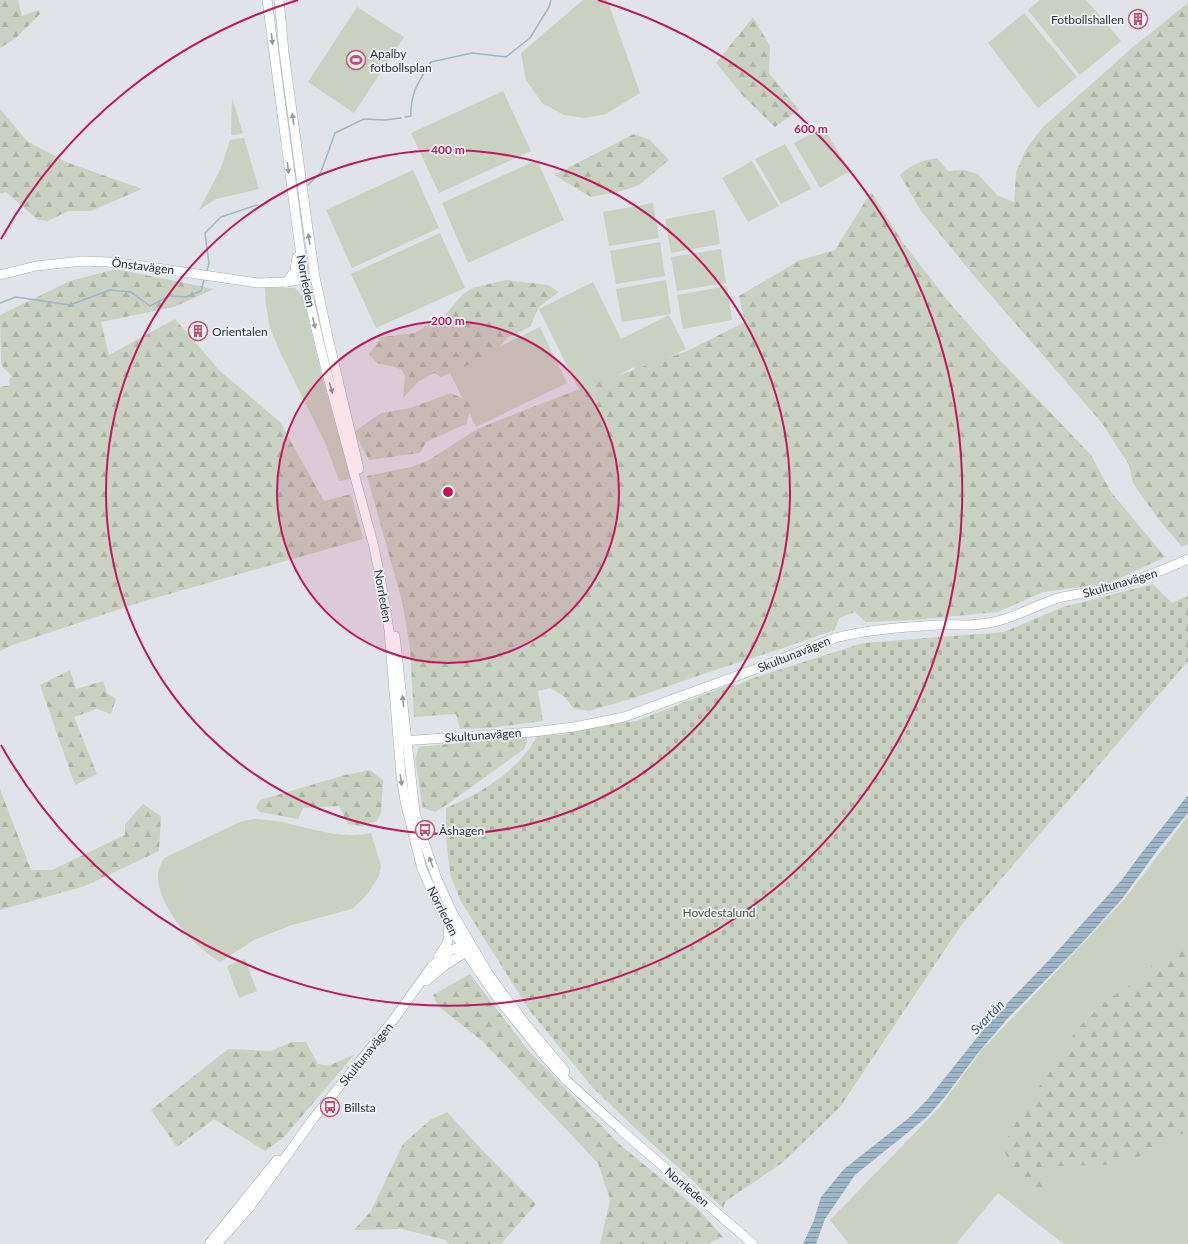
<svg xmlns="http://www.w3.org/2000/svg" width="1188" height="1244" font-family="Lato,sans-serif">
<defs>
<pattern id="forest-firs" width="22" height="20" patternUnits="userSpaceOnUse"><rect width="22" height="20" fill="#c8d1c2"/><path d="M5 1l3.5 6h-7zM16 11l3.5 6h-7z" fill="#acb4a8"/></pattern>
<pattern id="cemetery-stones" width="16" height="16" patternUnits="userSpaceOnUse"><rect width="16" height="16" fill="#c8d1c2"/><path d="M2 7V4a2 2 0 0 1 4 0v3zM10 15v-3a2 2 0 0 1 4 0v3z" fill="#acb4a8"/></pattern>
<pattern id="water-rules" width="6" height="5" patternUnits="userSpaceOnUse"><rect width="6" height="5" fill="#9eb6c5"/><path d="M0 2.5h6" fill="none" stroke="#8195a1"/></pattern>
</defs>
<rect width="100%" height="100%" fill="#e0e4e8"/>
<g fill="#c8d1c2">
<polygon points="583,0 606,0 608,2 640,93 606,114 585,118 564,115 542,103 526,80 521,53"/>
<polygon points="1040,0 1086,0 1121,41 1080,75 1028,10"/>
<polygon points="357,7 404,37 354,113 308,82"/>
<polygon points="1024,13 1077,77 1038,108 988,43"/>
<polygon points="503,91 531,151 439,193 411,133"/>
<polygon points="232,98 243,133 237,135 231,135"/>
<polygon points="823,127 850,171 820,188 794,143"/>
<polygon points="244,138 259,189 216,199 199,210 221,168 230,140"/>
<polygon points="785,144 811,189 781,204 755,159"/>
<polygon points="537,160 564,220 468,263 442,203"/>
<polygon points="752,161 779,206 748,222 722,178"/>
<polygon points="413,170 439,228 352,268 326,210"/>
<polygon points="653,203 659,238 609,246 603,212"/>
<polygon points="715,210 720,244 671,253 665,219"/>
<polygon points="440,233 465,288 376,328 351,274"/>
<polygon points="660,242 665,276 616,284 610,251"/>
<polygon points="721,249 726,283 677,291 671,257"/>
<polygon points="666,280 671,314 622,322 616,289"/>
<polygon points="593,282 621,339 669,315 686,349 637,373 634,367 581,394 539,309"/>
<polygon points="265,286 285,288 295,288 303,297 321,373 351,479 339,481 326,445 281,354 270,328 266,306"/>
<polygon points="727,286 732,320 683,329 677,295"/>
<polygon points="540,327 567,383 476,427 449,371"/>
<polygon points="1188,816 1188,1244 1064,1244 998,1193 956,1244 849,1244 830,1220 940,1107 980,1052 1124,900"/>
<path d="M255 819C262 820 270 820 277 821 308 827 338 840 371 833L381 866 379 876 368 893 359 903 352 909 292 925 254 940 220 962C214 958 208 954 202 949 182 932 156 900 158 872 159 868 162 862 164 858L242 821Z"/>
<polygon points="245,959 257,991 239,998 227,966"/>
</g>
<g fill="url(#forest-firs)">
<polygon points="0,0 18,0 22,16 39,10 40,14 16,38 0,48"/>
<path d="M1188 3V544L1182 547 1156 516 1133 483 1129 465 1102 423 975 277 921 211 900 175C909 165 924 160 937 158L948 171 964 170 978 174 997 195 1014 202 1016 172 1021 161 1026 149 1042 128 1133 47Z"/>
<polygon points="753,17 770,46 769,73 799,110 775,127 744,97 716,63"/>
<polygon points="0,109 27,141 66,162 142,189 91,211 68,211 48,221 38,220 6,192 0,194"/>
<polygon points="634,134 650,140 669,160 639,185 621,191 591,197 554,175"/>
<polygon points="871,192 904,244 948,301 998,358 1091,455 1111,492 1165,557 1110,583 1043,592 998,612 912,620 866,622 855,612 839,618 835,630 783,648 706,673 637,697 589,711 573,708 565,697 550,688 538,691 543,721 489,728 460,729 456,714 414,717 410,650 403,605 367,476 411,467 429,460 477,429 579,389 687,351 745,322 739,296 800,260 835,250"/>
<polygon points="116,269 214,289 174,307 101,322 109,355 175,319 220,371 280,422 324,501 351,494 363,539 141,602 12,645 0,651 0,387 10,385 9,380 12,376 2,366 1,361 0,315 70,281"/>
<polygon points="505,280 548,285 559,292 539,307 530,327 507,338 493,354 441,377 434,373 418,382 403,398 405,376 401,369 377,363 369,354 382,337 415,333 445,315 462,295 472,288"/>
<polygon points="451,393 473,404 466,424 426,442 420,453 369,460 354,432 381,413 410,408"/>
<polygon points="70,670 76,689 103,681 107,693 116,699 111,714 97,709 74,717 97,774 75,785 40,685"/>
<polygon points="527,736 527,742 524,749 448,804 435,812 423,808 415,759 419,747"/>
<polygon points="370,770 383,780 381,813 377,821 361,826 348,824 339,806 303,808 298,819 260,812 256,808 260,800 345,775"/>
<polygon points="0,789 31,870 52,870 125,835 125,824 143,804 161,816 159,851 85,886 0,910"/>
<polygon points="1188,949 1188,1132 1174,1136 1144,1155 1109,1165 1059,1166 1048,1170 1045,1185 1039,1194 1012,1170 1003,1147 1020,1111 1048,1075 1077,1029 1108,999 1143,977 1157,959"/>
<polygon points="470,974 528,1050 618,1143 699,1210 723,1237 707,1244 600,1244 610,1200 598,1163 482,1041 438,1006 433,995"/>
<polygon points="292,1042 306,1042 318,1064 328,1066 355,1054 284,1137 265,1151 214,1119 177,1147 151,1110 228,1049 271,1051"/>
<polygon points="447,1112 483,1151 536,1204 501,1244 449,1244 445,1240 402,1229 354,1230 371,1211 403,1144 430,1120"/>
</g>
<path fill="url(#cemetery-stones)" d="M1153 584 1172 603 1187 596 1188 598V661L960 927 840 1107 782 1163 726 1201 723 1208 649 1141 593 1088 530 1011 460 900 450 874 446 838V808C483 792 520 770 539 733L560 735 596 726 636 721 726 686 737 685 753 678 863 643 1004 632 1063 607Z"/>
<polygon fill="url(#water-rules)" points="1188,795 1188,813 1159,848 1122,899 1080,945 1009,1017 978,1053 944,1098 927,1117 855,1175 825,1219 816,1244 803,1244 814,1220 821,1197 844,1169 910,1117 927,1100 992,1019 1051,958 1120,882 1140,855"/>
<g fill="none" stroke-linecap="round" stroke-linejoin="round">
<g stroke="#9eb6c5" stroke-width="1.5">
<path d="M405 117 411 116C410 93 419 81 431 62L472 53 506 57 530 38 549 7 551 0"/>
<polyline points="308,185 321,172 335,133 364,119 385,120 401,118"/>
<polyline points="207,270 209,264 205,233 221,217 257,205"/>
<polyline points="0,303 16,297 70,305 110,290 131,292 150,306 169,296 186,297 201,291 204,280"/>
</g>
<g stroke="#a6acb2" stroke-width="10">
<g id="secondary">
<polyline points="267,0 304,279 326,370 374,547 381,582 389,630 401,775 405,801 422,869 440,909 473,963 496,996 545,1057 567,1081 621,1130 753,1244"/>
<polyline points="279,0 284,52 307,222 315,277 327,333 359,469"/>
<polyline points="0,275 36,266 82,261 108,262 143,266 258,283 286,282 310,278"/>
<polyline points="286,282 295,271 297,257"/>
<polyline points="395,636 415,812 425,845 437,879 453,914 489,975 527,1026 565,1071"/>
<path d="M402 741 533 732 574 727 624 717 753 670 835 638C869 629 905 627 940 625 953 624 967 626 980 624 1006 622 1030 608 1055 599 1071 594 1089 593 1105 589 1134 582 1161 571 1188 559"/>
<path d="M438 957C447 944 450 942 448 927"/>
<polyline points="426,981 444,966 469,950"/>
<polyline points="209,1244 277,1160"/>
<polyline points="217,1244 249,1208 313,1119 394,1019 432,966 451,950 460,947 467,947"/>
</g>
</g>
<use href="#secondary" stroke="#fff" stroke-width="9"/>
</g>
<defs><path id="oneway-solid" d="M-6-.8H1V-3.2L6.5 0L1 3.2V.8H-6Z"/></defs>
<g fill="#949a9e">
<use href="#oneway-solid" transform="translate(272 39) rotate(83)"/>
<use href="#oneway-solid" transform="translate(293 119) rotate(-98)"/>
<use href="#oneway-solid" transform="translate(288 168) rotate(83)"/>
<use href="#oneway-solid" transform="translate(309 239) rotate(-99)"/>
<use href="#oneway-solid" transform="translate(314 323) rotate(77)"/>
<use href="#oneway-solid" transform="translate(331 388) rotate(74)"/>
<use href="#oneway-solid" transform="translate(403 701) rotate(-96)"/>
<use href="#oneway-solid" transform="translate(401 780) rotate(82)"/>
<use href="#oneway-solid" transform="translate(431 862) rotate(-110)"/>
</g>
<circle cx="448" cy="492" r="171" fill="#c2185b" fill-opacity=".12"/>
<g fill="none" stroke="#c2185b" stroke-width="2">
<circle cx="448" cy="492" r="171"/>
<circle cx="448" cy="492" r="342"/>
<path d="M1 239A514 514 0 0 1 298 0M598 0A514 514 0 1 1 1 745"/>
</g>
<defs>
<g id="building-ring" transform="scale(1)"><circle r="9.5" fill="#f0f3f6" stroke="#c34f6e" stroke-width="1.5"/><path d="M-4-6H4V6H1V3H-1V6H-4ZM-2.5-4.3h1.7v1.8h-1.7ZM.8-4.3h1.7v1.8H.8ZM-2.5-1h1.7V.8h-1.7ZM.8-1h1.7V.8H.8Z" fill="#c34f6e"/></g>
<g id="stadium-ring" transform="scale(1)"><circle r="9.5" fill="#f0f3f6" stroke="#c34f6e" stroke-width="1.5"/><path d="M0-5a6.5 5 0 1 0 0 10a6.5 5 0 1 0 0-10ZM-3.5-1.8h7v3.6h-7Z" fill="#c34f6e"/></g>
<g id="bus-ring" transform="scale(1)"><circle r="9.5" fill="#f0f3f6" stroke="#c34f6e" stroke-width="1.5"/><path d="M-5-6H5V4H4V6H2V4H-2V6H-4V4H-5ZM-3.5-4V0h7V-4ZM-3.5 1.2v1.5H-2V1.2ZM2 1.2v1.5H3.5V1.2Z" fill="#c34f6e"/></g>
</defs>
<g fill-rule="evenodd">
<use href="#building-ring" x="1138" y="19"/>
<use href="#stadium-ring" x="356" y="60"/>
<use href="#building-ring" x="198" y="331"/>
<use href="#bus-ring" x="425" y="830"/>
<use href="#bus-ring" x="330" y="1107"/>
</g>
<g text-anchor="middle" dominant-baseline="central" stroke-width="3.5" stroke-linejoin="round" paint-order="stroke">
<g font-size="12" fill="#2a343e" stroke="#f0f3f6" text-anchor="start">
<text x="1124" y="19" text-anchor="end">Fotbollshallen</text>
<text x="370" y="53">Apalby<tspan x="370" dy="14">fotbollsplan</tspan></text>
<text x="212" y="331">Orientalen</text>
<text x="439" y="830">Åshagen</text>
<text x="344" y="1107">Billsta</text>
</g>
<g font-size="12" fill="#2a343e" stroke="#f0f3f6">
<text transform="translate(143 266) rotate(7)">Önstavägen</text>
<text transform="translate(306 281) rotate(79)">Norrleden</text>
<text transform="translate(1120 583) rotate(-16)">Skultunavägen</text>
<text transform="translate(383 596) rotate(80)">Norrleden</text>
<text transform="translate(794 654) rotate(-22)">Skultunavägen</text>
<text transform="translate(483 735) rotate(-4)">Skultunavägen</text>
<text transform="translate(443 911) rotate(63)">Norrleden</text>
<text transform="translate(366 1054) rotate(-51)">Skultunavägen</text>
<text transform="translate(687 1187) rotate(40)">Norrleden</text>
</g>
<g font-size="12" fill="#425939" stroke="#f0f3f6">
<text x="719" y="912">Hovdestalund</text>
</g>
<g font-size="13" font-style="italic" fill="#37576f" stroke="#f0f3f6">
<text transform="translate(987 1017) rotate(-46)">Svartån</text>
</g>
</g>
<circle cx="448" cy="492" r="6" fill="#c2185b" stroke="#f0f3f6" stroke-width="2"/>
<g font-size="12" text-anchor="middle" font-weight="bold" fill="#c2185b" stroke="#f0f3f6" stroke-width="3.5" stroke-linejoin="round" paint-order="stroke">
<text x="811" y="133">600 m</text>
<text x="448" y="154">400 m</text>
<text x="448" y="325">200 m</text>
</g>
</svg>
